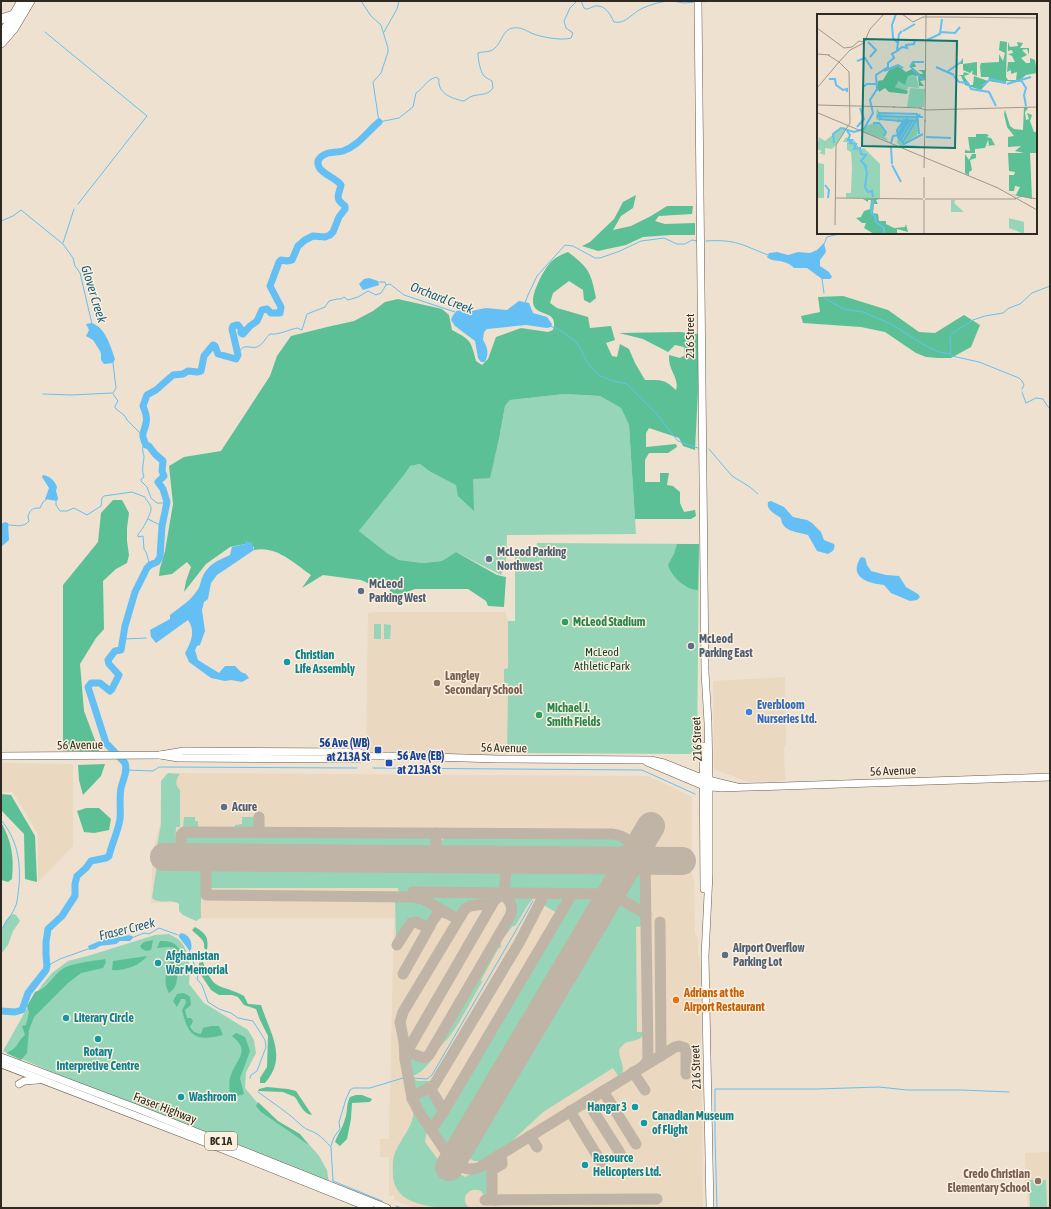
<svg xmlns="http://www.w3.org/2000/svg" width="1051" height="1209" font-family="'Asap Condensed',sans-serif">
<rect width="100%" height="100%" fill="#eee1d0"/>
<g fill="#ead8c0">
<polygon points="374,612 505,612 508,621 507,759 366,759 368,613"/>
<polygon points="785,677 786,744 784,748 785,781 748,782 714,769 713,681"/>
<polygon points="1,763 73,764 73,846 38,882 38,834 13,792 1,792"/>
<polygon points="167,773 648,776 692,797 692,875 694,878 695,933 698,939 698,953 700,959 703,1208 414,1208 394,1200 395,1195 389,1196 389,1157 380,1157 380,1139 389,1139 394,918 198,918 198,903 151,903 153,850 160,824 161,781"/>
<polygon points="1050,1152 1050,1208 1028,1208 1025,1153"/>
</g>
<g fill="#96d5b7">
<polygon points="565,394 600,396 621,408 629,425 636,534 507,535 506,563 501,575 456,552 442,561 423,563 399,560 387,553 359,531 404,475 409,466 420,464 429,471 457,485 473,479 494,460 499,439 505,406 510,400"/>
<polygon points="537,543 699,544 697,754 507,753 508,683 504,683 504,669 508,668 508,621 515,621 515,556 535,556"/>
<rect x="374" y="624" width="7" height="15"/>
<polygon points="384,624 391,625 390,639 384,639"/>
<path d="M168 773 180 774C175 780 175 785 180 790V827H176L175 844 169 850H164L163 864 203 865C203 883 200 900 201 918L196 921 183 915 179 911V904C171 898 160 905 152 898L158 858 156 852 161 824V781Z"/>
<polygon points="184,817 195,817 195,821 198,821 198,828 183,828"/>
<polygon points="242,817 255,817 257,819 257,828 235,828 235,825 242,824"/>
<polygon points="188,834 428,836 434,842 434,846 430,851 188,850 183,843 183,840"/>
<polygon points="447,836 616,837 630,848 627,853 446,852 440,846 441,841"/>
<polygon points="209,865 502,867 504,868 501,887 492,899 486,902 467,904 458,915 457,915 420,895 399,895 398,888 209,888"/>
<polygon points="511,866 619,867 604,891 508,890 507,888 509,868"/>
<polygon points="635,867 642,868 643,910 618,894"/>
<path d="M508 895H536L527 906 516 925 512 927 501 941V947L498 949 481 980 482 982C472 999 463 1017 452 1033 449 1038 444 1042 440 1047 432 1058 426 1071 413 1076V1078L417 1081H430L427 1086 414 1091 407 1063 408 1058 413 1056 422 1059 429 1057 512 915 514 907Z"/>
<polygon points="547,895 562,896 564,897 564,903 557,913 542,904"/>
<path d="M573 896 602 897 455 1144 448 1146C442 1143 435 1135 435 1128Z"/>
<polygon points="395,898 419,899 437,909 427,926 415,920 408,920 404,925 396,939"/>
<path d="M616 899 643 915V926L636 927 637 1032H644C643 1041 632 1040 625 1043 623 1045 620 1048 619 1050 619 1059 625 1065 622 1074L618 1076 613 1068 543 1112 507 1146 482 1161H474L468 1158 467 1151Z"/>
<path d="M13 914 16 915 20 921 13 931 8 945 1 954C1 940 0 920 13 914Z"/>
<path d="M169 934C172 936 178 938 180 941 191 953 190 970 189 984L204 1003 248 1030 254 1040 256 1053 246 1072 245 1088 260 1106 272 1119 307 1142 319 1156 327 1170 329 1183 136 1108 3 1051 30 1003 42 985 52 973 68 961 91 955 155 935Z"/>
<polygon points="424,1093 429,1094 440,1111 432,1125 430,1125 416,1101 419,1096"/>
<path d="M414 1109 427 1129 425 1142 439 1161 465 1177 487 1165 490 1168 489 1197H485L481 1191C469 1186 459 1198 469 1208 441 1208 393 1209 393 1174 393 1167 392 1160 395 1153 402 1136 413 1128 414 1109Z"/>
<polygon points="1029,1180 1046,1180 1047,1208 1030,1208"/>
</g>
<g fill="#5bc096">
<polygon points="636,195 633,208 621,216 613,230 631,226 651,216 667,206 693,206 692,214 659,216 655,221 665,224 695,223 695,235 671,235 643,237 626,245 598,251 582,246 590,242 614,219 623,202"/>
<path d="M568 252C589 268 591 272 596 298L590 303 584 300 583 290 569 281 553 293 550 303 557 308 588 317 590 328 611 326 615 340 606 343 612 356 617 357 620 344 629 349 635 363 645 380C662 380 664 379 676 390 679 381 672 373 670 365 669 362 669 358 669 355L680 358 685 355 684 347 675 345 668 352 643 339 619 333 680 332 698 334V391L695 450 683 446 679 438 649 428 646 433V447L676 444 677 447 668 453H649L645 460V482H660V473H669L667 485 673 486 680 492V503L684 512 695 510 696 516 691 519H635L629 425 621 408 600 396 565 394 510 400 505 406 499 439 490 478 473 479 474 511 458 496 456 485 429 471 420 464 410 466 404 475 359 531 387 553 399 560 423 563 442 561 456 552 497 575 506 577 504 607 488 606 486 601 468 589H415L391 598 389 585H372L361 580 323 575 302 588 311 575C294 563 276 545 254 550V547L245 542V544L230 547 206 564 184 592 186 581 191 567 187 562 172 574 159 576 160 568 165 551 173 504 169 466 184 457 221 451 270 376 277 356 291 336 327 327 354 321 373 311 385 302 398 299 442 309 449 315 452 330C471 340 471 341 476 361L482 365 488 359 496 337 521 328 548 332 553 330C559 310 539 317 534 306 529 297 544 268 552 261 556 257 563 254 568 252Z"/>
<polygon points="843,296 888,310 919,332 935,333 964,315 980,325 971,347 951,358 938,358 926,357 916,353 885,332 861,327 803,323 801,316 820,312 818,297"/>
<polygon points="113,500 122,500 129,513 127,528 127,541 129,555 127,563 116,569 103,581 104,629 96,638 80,664 84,711 99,751 63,751 63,585 98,542 101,513"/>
<path d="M677 544H699L698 590C686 590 671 576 668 565L674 554Z"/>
<polygon points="105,764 101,776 83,795 79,780 78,765"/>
<polygon points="1,794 11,795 35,836 37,882 25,879 24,834 1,810"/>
<polygon points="86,808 99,808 111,819 109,830 94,833 84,832 77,811"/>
<path d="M1 822C12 842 14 857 12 879L8 882 1 880Z"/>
<path d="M195 927C206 933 209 938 207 950L204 948C206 939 197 936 192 930Z"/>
<polygon points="153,940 151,950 146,951 142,949 140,946 144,942"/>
<path d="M160 941C174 941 177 944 183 956 182 961 179 967 178 972 176 981 178 987 169 993 162 982 167 971 171 959H177L178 955 175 948C169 946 163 948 157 948Z"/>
<path d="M147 956C140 966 123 971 112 970L113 961Z"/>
<path d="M105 959 106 962 103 968 81 973 68 983 34 1017 29 1030 27 1053 21 1060 6 1053C20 1047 15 1044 25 1035L22 1026 26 1025 29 1012 27 1006 35 992C48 988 51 978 61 970 70 963 94 961 105 959Z"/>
<path d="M203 962C214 993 220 983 244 996L248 1004 261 1005C270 1033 288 1057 265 1083H260V1078L267 1067 268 1036 260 1020 256 1009 244 1005 238 997 232 995H219L211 990 199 972V963Z"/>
<path d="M182 993 186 994 190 997 191 1005 185 1010 187 1018H191L193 1021 190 1027 194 1032 201 1034 203 1028 211 1026H219L223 1035C195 1042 188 1036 182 1010L186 1003 185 999H181L177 1007 173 1001 177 994Z"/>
<path d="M236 1033 245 1037 250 1051 240 1078 244 1094 230 1098C230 1091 228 1081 231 1075 237 1058 251 1051 232 1036Z"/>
<path d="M267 1087 288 1089 296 1091 312 1115C303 1114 300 1104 295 1097L283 1092 258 1091 259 1089Z"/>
<path d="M356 1095H362L372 1099 370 1102 352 1103 351 1119 347 1139 340 1146 335 1142C338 1134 343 1127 345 1119 348 1111 346 1104 350 1097Z"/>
<polygon points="258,1102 278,1121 300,1134 309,1145 261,1112 256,1106"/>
</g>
<g fill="#64c0f4">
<path d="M824 243 826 252 820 260V266L829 272 832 277 830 279H822L807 268H794C785 258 772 263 767 257L769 253 777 252 788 255 798 252 810 253 817 250Z"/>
<polygon points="369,278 378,281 379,285 363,290 359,284 364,279"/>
<path d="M519 301 529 303 533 313 547 317 552 324 551 327 547 328 526 325 487 329 484 332 483 340C488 348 489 353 485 362H481L478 358 475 341 455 326 451 320C453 314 457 310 462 307L471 311 486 308 507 310Z"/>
<path d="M91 323C105 326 111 347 115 359L113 363 104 364 101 360V354L100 351 93 340 86 336 89 330 86 324Z"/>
<path d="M43 475C50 476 55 481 57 487L56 491 58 498 57 501 45 499 49 488 42 477Z"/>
<path d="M771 501 784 507 793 517 807 520 812 523 821 532 824 540 834 544C836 549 832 552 828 554L817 551 808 535C798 532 782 532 781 518 775 514 766 510 768 502Z"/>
<polygon points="5,522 8,523 9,540 1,547 1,524"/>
<path d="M245 541 252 543 254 550 217 575 211 583 208 599 204 602 202 610 205 631 200 645 197 646 195 650 198 660 219 673 225 666H235L241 672 246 674 249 678 242 682 231 680 225 681 211 678 189 662 185 653C191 642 196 632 188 620L156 643 151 637 150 630 170 619V615C179 608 190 601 196 592 200 588 200 583 202 578 207 565 218 560 230 555L232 547 245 544Z"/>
<path d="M861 557 865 558 867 565 871 571 886 575 899 576 906 587 918 594 920 597 917 600 910 601 891 593 884 585C867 583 848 577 861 557Z"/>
<path d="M181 933C189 934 193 942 191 950H189L179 937V935Z"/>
<polygon points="106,935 108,937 116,935 120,937 129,935 134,937 130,941 120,941 116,944 100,946 95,949 89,950 88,946 104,939"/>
</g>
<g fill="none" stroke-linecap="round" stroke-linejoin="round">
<g stroke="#64c0f4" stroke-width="1">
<path d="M361 1 371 16 381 25 388 48V52L381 73 373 82 379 122 399 118 413 107 416 93C425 87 425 81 436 77L439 79C437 93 452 99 464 101 466 100 468 98 470 97 478 93 487 97 493 88L492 81C489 79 486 78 484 76 480 71 478 59 478 53 484 51 490 53 495 48 502 42 503 29 513 28 521 27 525 30 531 33 540 37 562 41 571 38L573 33 566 28 564 21 570 8 577 1"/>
<path d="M581 1 584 8 586 9C590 9 594 5 598 6 606 6 611 16 614 22 625 25 633 12 643 8 650 5 659 2 668 1"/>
<polyline points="672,1 684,3 695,2"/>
<polyline points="704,2 707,1"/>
<polyline points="45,32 147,116 78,204"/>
<polyline points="384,32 397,9 399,1"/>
<polyline points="1,221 13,216 21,210 63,244 73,258 75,266 80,273 92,324"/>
<path d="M706 241C736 239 742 245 768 255"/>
<polyline points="63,243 74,209"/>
<polyline points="824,244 827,237 843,233"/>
<polyline points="822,279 824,293"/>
<polyline points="379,282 385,282 386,285"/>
<polyline points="824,298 844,309 863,312 891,324 926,346 939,352 950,354 952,356 979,362 1019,378 1022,381 1024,385 1022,389"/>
<polyline points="525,303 528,295 537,276 565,245 573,246 595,258 600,258 620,251 641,241 664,238 677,244 685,244 692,240 697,241"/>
<polyline points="550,326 560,330 575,341 579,346 587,362 598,375 610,380 627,384 656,413 673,435 678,441 698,448"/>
<polyline points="951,334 973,320 985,316 1003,313 1009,308 1020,304 1032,293 1050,286"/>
<polyline points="950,337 951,350 950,354"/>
<path d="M238 355C243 340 251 351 259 346 264 343 266 337 270 334 280 335 287 330 297 328L302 330 307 314 325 307 329 301 337 299H341L344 297 348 300 358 297 368 291 376 295 381 293 386 285 390 284 404 295 455 312"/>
<polyline points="1022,392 1026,403 1036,398 1043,399 1048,407 1050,408"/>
<polyline points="113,393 116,388 113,363"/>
<polyline points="43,394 72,395 112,393"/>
<polyline points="113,394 118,401 115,406 115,408 125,416 127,420 142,435"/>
<path d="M146 445 143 446C142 450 143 452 144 456 144 462 141 469 144 477L141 479V481L147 487 151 498 157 503H167"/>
<polyline points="709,449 732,476 750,487 758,494"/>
<path d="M145 498C147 501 152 506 151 509 151 514 142 531 138 534V537L143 536 144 549 146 552 150 565"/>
<polyline points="56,501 56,505 60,511 67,511 74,508 87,515 101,506 102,498 104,496 132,492 145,497"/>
<polyline points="148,519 162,526"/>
<path d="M8 525C16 525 24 528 29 521L28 516C31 509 32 508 40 508L43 502 47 499"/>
<polyline points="123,639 146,638"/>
<polyline points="373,768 642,770 695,794"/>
<polyline points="126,770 153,771 159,767 357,768"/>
<path d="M1 820C17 839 21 861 19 886 18 892 18 899 16 905 13 914 5 922 1 931"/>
<polyline points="134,937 144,933 149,934 159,928 178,935"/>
<polyline points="189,949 194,964 194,971 198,975 197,979 202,985 208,1002 219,1009 231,1013 238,1018 253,1021 265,1040 266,1047 257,1071 251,1075 250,1078"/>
<polyline points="47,966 60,959 88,949"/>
<polyline points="414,1078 427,1079 432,1075 533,901"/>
<path d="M258 1092C273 1103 289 1113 302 1126 306 1130 313 1131 317 1134 322 1137 326 1142 331 1147L333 1181 382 1201"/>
<polyline points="331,1146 334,1137 340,1129 339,1122 346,1099 350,1090 353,1088 370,1088 403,1078"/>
<polyline points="396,1206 402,1208"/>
<polyline points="717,1208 715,1135 715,1089 817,1089 879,1087 907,1090 961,1090 1009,1092"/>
</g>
<path stroke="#64c0f4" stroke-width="7" d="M1 1011 15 1012 22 1010 28 993 46 970 47 966 46 955V942L48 929 62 916 71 902 75 896V884L77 876 86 868 91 861 106 858 109 856C112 843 118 832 120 819 121 809 119 798 121 788 123 779 128 772 125 763L106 743 88 687 91 683H100L110 691 112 689 119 675 109 664 108 660 115 651 121 650 125 626 135 592 147 568 150 565 157 562 160 557 162 526 167 502 163 489 158 482 164 476 162 471 163 461 155 454 149 446 146 445C140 432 144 434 146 423 148 416 145 412 143 406L147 395 156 390 173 375 183 374 188 371 197 372 201 371 204 356 213 345 215 346 218 354 236 359 238 355 232 329 233 326 236 325H238L241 329V333L243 334 250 326 257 321 262 310 267 309 271 313H280L281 307 270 286 279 262 281 260 287 261 292 260 298 246 305 240 313 236 325 237 330 235 333 232 339 217 345 209V206C334 198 339 195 341 185 336 178 322 174 319 167 317 163 318 159 322 156 328 151 336 153 343 151 358 146 367 132 379 122"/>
<g stroke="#c0b4a6" stroke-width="11">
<polyline points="259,832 259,817"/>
<path d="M180 857 181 835 184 832 612 834C624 835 641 847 645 859L648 1057 647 1062 644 1065"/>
<polyline points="206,858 206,895 413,897 423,899 452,916"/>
<polyline points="436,859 436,833"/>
<polyline points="413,892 506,893"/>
<polyline points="660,922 661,1056"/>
<polyline points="397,945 411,923 416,922 428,928 438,913 443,912 448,914"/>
<polyline points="403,974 430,926"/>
<polyline points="405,1055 494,901"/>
<path d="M405 1059 408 1055 411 1054C418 1054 423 1061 429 1055L510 916C514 907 510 901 504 895L507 859"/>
<polyline points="633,1072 645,1090"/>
<polyline points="430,1088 444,1111"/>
<polyline points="603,1091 636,1144"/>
<polyline points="412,1099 417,1094 434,1085 519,943 545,893"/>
<polyline points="587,1101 620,1153"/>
<polyline points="570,1111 601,1162"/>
<polyline points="431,1130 444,1111 572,894"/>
<polyline points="530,1136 537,1147"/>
<polyline points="459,1152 453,1155 448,1155 446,1152 419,1112 412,1098 405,1059 404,1042 400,1022 403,1012 465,909 470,906 491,903 500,896 507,893 611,894 646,914"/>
<path d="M459 1152 457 1161C463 1170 471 1171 480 1167L675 1047 679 1046 685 1048 686 1050V1074"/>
<polyline points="485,1200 657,1199"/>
<polyline points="495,1200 492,1199 492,1170 502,1164 501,1154"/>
</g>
<g stroke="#c0b4a6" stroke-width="28">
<polyline points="164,857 682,861"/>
<polyline points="449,1167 651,826"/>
</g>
<g stroke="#675c4d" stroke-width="8">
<g id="major">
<polyline points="698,1 705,672 708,723 709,780 709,874 705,956 710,1208"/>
<polyline points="703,746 704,889"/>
<polyline points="160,755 178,758 358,759 366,756 397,756 498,759 651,760 664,763 704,779 737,787"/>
<polyline points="1,756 160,755 184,751 358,752 366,756"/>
<polyline points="647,762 704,786 721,788 1050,777"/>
<polyline points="1,1057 136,1108 387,1208"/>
<polyline points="1,1064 217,1147 370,1208"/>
<polyline points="19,1084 24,1081 38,1080"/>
</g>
</g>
<g stroke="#675c4d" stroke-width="10">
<g id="highway">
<polyline points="1,19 14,15"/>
<polyline points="1,34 8,25 22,1"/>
<polyline points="1,43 14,28 30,1"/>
</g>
</g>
<use href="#major" stroke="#fff" stroke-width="7"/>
<use href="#highway" stroke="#fff" stroke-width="9"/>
</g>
<g fill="#5c6f8a" stroke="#fbefdd" stroke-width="1.5">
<circle cx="489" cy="559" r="4"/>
<circle cx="361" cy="591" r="4"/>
<circle cx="691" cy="646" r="4"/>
<circle cx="224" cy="807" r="4"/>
<circle cx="725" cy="955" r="4"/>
</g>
<g fill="#2e9e5b" stroke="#fbefdd" stroke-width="1.5">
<circle cx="565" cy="622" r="4"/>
<circle cx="539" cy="715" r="4"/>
</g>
<g fill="#0f9aa8" stroke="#fbefdd" stroke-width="1.5">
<circle cx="287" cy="662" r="4"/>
<circle cx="158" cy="963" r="4"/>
<circle cx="66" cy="1018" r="4"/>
<circle cx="98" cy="1039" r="4"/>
<circle cx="181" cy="1097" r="4"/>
<circle cx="635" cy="1107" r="4"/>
<circle cx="644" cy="1123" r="4"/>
<circle cx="585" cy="1165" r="4"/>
</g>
<g fill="#8d6e63" stroke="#fbefdd" stroke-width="1.5">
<circle cx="437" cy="683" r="4"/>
<circle cx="1038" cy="1181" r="4"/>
</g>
<circle fill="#3f7fe0" stroke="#fbefdd" stroke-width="1.5" cx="749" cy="712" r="4"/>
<g fill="#1a4fb4" stroke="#fbefdd" stroke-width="1.5">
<rect x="374" y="746" width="8" height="8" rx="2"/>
<rect x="385" y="759" width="8" height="8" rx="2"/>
</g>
<circle fill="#e8710a" stroke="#fbefdd" stroke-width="1.5" cx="676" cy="1000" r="4"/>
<g text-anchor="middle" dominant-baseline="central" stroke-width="3" stroke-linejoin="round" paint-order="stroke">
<rect fill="#fbefdd" stroke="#6c645a" stroke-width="1" x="205" y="1132" width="32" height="18" rx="3"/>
<g font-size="11" font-weight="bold" fill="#2e2922">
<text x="221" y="1141">BC 1A</text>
</g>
<g font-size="12" fill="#2e2922" stroke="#fbefdd">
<text transform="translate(690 336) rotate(-90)">216 Street</text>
<text transform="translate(697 739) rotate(-92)">216 Street</text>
<text transform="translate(80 745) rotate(-1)">56 Avenue</text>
<text transform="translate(504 748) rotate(1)">56 Avenue</text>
<text transform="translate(893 771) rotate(-2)">56 Avenue</text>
<text transform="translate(696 1067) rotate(-92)">216 Street</text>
<text transform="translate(165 1108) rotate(21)">Fraser Highway</text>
</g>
<g font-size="12" font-weight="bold" fill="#4e5e75" stroke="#fbefdd" text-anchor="start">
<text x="497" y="552">McLeod Parking<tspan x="497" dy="14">Northwest</tspan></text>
<text x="369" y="584">McLeod<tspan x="369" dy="14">Parking West</tspan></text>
<text x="699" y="639">McLeod<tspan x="699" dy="14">Parking East</tspan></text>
<text x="232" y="807">Acure</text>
<text x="733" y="948">Airport Overflow<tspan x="733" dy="14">Parking Lot</tspan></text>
</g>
<g font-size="12" font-weight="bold" fill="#27864d" stroke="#fbefdd" text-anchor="start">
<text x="573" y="622">McLeod Stadium</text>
<text x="547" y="708">Michael J.<tspan x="547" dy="14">Smith Fields</tspan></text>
</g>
<g font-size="12" fill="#174231" stroke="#fbefdd">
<text x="602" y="652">McLeod<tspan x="602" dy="14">Athletic Park</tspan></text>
</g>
<g font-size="12" font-weight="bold" fill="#0d838f" stroke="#fbefdd" text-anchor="start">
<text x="295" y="655">Christian<tspan x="295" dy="14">Life Assembly</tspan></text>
<text x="166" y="956">Afghanistan<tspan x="166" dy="14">War Memorial</tspan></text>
<text x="74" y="1018">Literary Circle</text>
<text x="98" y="1052" text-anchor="middle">Rotary<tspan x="98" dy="14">Interpretive Centre</tspan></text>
<text x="189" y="1097">Washroom</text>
<text x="627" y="1107" text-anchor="end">Hangar 3</text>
<text x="652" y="1116">Canadian Museum<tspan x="652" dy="14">of Flight</tspan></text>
<text x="593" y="1158">Resource<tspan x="593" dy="14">Helicopters Ltd.</tspan></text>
</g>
<g font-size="12" font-weight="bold" fill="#785e54" stroke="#fbefdd" text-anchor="start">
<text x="445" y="676">Langley<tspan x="445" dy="14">Secondary School</tspan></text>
<text x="1030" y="1174" text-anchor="end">Credo Christian<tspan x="1030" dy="14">Elementary School</tspan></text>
</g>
<g font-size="12" font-weight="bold" fill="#366cbe" stroke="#fbefdd" text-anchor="start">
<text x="757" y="705">Everbloom<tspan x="757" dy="14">Nurseries Ltd.</tspan></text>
</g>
<g font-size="12" font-weight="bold" fill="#164399" stroke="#fbefdd" text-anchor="end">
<text x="370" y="743">56 Ave (WB)<tspan x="370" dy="14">at 213A St</tspan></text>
<text x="397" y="756" text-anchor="start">56 Ave (EB)<tspan x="397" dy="14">at 213A St</tspan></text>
</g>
<g font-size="12" font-weight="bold" fill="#c56008" stroke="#fbefdd" text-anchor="start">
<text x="684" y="993">Adrians at the<tspan x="684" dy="14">Airport Restaurant</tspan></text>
</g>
<g font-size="13" font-style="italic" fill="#175d80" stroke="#fbefdd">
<text transform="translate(94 294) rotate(73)">Glover Creek</text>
<text transform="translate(442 298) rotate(21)">Orchard Creek</text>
<text transform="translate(127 929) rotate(-14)">Fraser Creek</text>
</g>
</g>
<g transform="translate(817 14)">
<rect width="220" height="220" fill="#eee1d0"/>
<path d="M99 61 102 74 91 73 90 77 78 73 82 67 88 68 91 62ZM93 74 108 75 107 93H90ZM60 94 63 100 84 101H62L61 99 60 102 100 103 85 127 83 126 84 129 88 130 87 135 80 129 81 120 90 105 80 109V105L63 104V107L59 105ZM102 103 100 121 87 129 86 128ZM60 108 68 118 67 122 72 127 45 118 51 111ZM25 113 30 114 19 131 15 135 8 134V141L2 139 5 137 0 135 2 123 8 127ZM29 123 38 127 43 136 47 134 63 150V184H29V179H34L35 153 34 138 30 136V128H26ZM0 149 7 150V184H0ZM134 186H138L137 189 147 198H134ZM192 204 207 208V220L192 214Z" fill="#96d5b7"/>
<path d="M183 27 190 28 189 63 191 66H199L200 58 194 60V56L190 58 191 48H198L195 42 191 40 196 39 195 36 191 37V28L193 33 201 32 200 28 206 29 203 34H212V41L210 35 205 36 210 41 204 44 209 49H213V44L218 46 220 59 209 61 201 68 189 67V70L172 67 164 76 148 71 144 62 141 61H146L147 58 153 60 147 62 153 71H156L157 62 171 67 172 63H164L163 52 164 49 182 48V40L186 47 188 39 182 36ZM146 44V50L160 48V62L155 60 156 56 153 59 146 56V50H142ZM97 48 99 53H95L103 60H106L105 58 101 56H108V66L103 67 107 72H102L101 62 96 61 91 62 88 71 82 67 78 73 91 77 90 80 72 78 68 74 62 78V76L60 77 61 67 66 66 72 56 81 52 89 58 95 55 93 53ZM207 93 211 94 208 98 209 106 212 105 210 99 215 101 213 107 217 118H220V139H213L215 185 192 180 199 181 203 173 198 172 197 177H192V161H197L198 158 192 157 191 139H207L198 137 204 132 191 133V123L197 122 190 113 187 100 188 96 193 112 197 115 206 116ZM159 120H170L172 122 169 123 174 124 178 131 169 132 172 131 171 126 168 134 158 135V139H148V136L153 137 151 123H159ZM148 140 152 146 155 140H159V144L153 146 155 156 152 158V162L148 159ZM46 185H63L59 186 61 190H57L56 199 61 200 62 207H69V210L77 214 88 213 89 210 91 218 80 215V219L84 220H57L47 214 49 209H45L39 204 44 203 47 197 53 195 54 186H51V188Z" fill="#5bc096"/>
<path fill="none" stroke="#64c0f4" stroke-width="2" d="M79 0 75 11 76 24 81 29M86 17 98 10M121 21 124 18 138 19 143 13M110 26 123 20 125 5M51 28 59 36 53 43M80 36 82 20 85 17M80 37 85 33 90 34 89 31 97 30 98 26H107M40 47 48 44 55 55M93 53 96 48H107M119 53 137 61M95 55 107 66M67 57 81 51 86 54M130 58 144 48M137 62 142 68 151 69 154 75 172 78 179 92M12 65H18L19 71 26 76 30 75V78M204 66 209 74 207 81 209 92M190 70 214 63M165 72 174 65 189 69M46 73 50 70H59M60 102 106 103M61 102 62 99 100 100 102 120M64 102 63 105 85 107M102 107 87 106 80 116 81 123 87 130 106 120M56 109H62L69 118 67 122M40 113 47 105 43 94M30 117 33 121 31 126H35L33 129 39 130 37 135 43 134 44 140 49 141 44 147 50 153 48 152 50 158 48 173 51 178 55 177 56 183M81 119 90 107V102M81 119 89 106M82 121 92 106M82 123 93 106M109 123 134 124M84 125 96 106M17 129 16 120 24 114 37 118 47 115 56 99 53 86 60 75 59 61 71 53V49L77 44 75 40 80 37M74 129 76 122 81 121M85 129 103 100M88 132 103 133M74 133 75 150M75 151 84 168M8 171 12 176 11 184M56 186 54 199 58 202 59 208 67 214V220"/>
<path fill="none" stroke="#a1978a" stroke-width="1" d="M85 0 96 8 106 3H128L220 4M0 14 27 34 35 33 42 27 47 28M0 40 13 41M11 41 22 48 33 36 47 29 53 15 67 0M0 74 22 48 32 58 33 109 19 131 18 211M1 91 78 93M76 93 105 94M102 94 109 96 220 93M1 99 181 174 220 196M108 108 109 0M107 154 108 106M18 184 106 185M107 184V163M108 185H199M198 185 204 182 220 185M107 186V220"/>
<path fill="#0f766e" fill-opacity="0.15" stroke="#0f766e" stroke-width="2" d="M47 25 140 27 138 134 45 132Z"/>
<rect width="220" height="220" fill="none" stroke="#2e2922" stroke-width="2"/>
</g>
<rect width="1051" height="1209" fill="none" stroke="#2e2922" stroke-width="4"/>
</svg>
